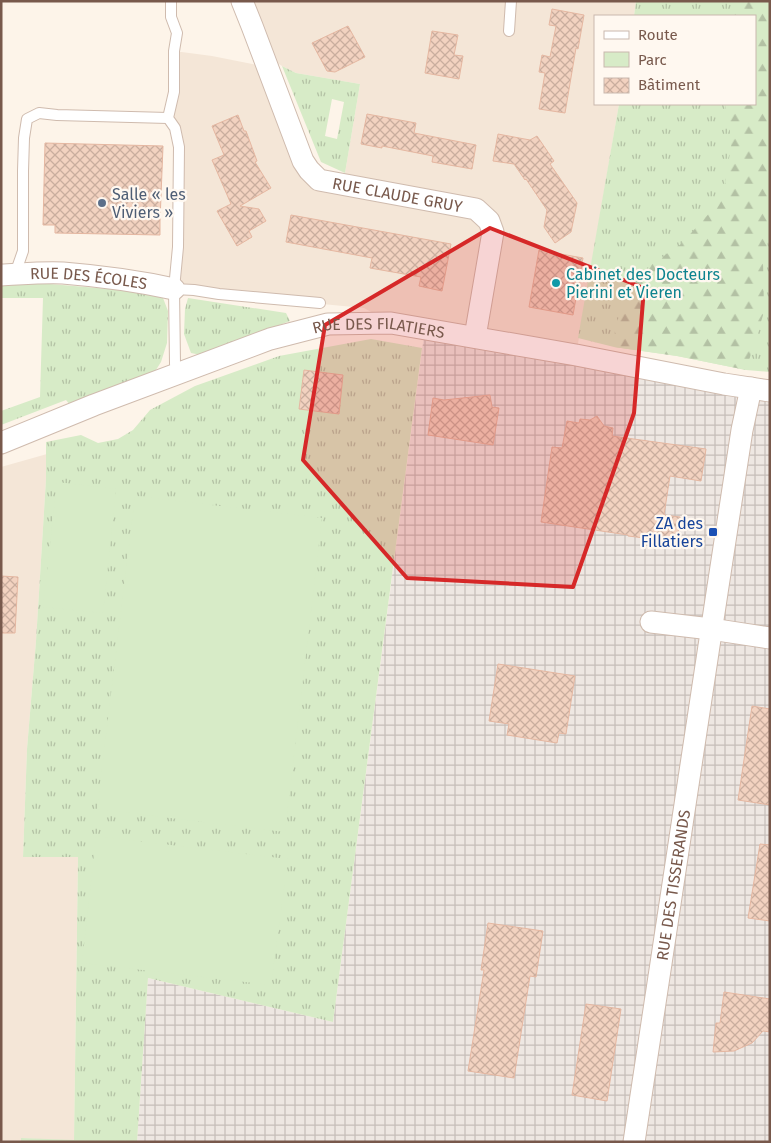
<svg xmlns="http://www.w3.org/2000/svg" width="771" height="1143" font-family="'Fira Sans',sans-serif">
<defs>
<pattern id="industrial-grid" width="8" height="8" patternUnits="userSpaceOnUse" patternTransform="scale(1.25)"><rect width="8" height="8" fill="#eee7e2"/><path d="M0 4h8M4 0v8" fill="none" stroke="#c6beb9"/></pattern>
<pattern id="grass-tufts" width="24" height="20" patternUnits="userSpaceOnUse" patternTransform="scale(1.25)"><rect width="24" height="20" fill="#d7ebc7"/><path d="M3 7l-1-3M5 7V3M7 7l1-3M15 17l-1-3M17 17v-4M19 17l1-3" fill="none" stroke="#b3c1a4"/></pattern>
<pattern id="forest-firs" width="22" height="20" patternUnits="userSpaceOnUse" patternTransform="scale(1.25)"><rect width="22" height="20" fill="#d7ebc7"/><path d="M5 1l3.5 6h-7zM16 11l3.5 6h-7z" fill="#b3c1a4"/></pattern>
<pattern id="building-cross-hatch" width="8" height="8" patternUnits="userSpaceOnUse" patternTransform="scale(1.25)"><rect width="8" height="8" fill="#f2d2c0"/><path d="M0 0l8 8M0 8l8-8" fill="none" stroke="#c9ad9e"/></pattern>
</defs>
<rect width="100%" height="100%" fill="#fdf4e9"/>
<g fill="#f4e6d7">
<polygon points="242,1 636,1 634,16 595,16 595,104 619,104 576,355 391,323 364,308 219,294 174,289 179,147 168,118 174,51 212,56 268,67 303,161 341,185 345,173 360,84 296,73 282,66 262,53"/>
<polygon points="47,454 46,479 36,641 27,749 23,857 78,856 74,1141 21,1138 21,1142 1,1142 1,467"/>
</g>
<polygon fill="url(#industrial-grid)" points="425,328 770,391 770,1142 137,1142 148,978 333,1022"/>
<g fill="url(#grass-tufts)" fill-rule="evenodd">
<polygon points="636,1 770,1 770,372 746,370 677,356 614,347 578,338 619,104 755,104 755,16 634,16"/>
<path d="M282 66 296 73 360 84 345 173 321 162ZM332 99 344 102 337 139 325 136Z"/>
<polygon points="39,283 132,291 163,298 168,311 167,343 161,362 154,373 70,405 66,400 1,425 1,411 40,397 43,298 1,298 1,286"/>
<polygon points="188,298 286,313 290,321 201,355 191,353 184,334 185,309"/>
<polygon points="371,339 422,348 333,1022 148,978 137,1142 21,1142 21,1138 74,1140 78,857 23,857 27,749 36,641 46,479 46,442 81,435 98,443 118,439 133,430 150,410 195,386 279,356"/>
</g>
<polygon fill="url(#forest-firs)" points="740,1 770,1 770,235 763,260 764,312 746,370 677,356 614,347 615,329 626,293 651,265 681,244 715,207 725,184 731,146 729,121 725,104 755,104 755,16 734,16"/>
<g fill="#d7ebc7">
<polygon points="57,482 116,489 103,613 43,607"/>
<polygon points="135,496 322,518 285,832 97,809"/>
<polygon points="96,836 288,859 271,985 82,963"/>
</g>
<g fill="url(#building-cross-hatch)" stroke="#e5b7a1">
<polygon points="552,9 584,15 578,49 576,48 565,113 539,109 545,73 539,72 542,55 550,57 556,26 549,25"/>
<polygon points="348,26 365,57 335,72 327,71 312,43"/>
<polygon points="432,31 458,35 454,55 463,56 459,79 425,73"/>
<polygon points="367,114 416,123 414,133 476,145 472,169 432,162 433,156 382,146 382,148 361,144"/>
<polygon points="238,115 244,131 246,131 257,161 255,162 271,188 240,206 259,209 266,221 249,231 252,237 237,246 217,211 231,204 212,160 224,155 212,126"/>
<polygon points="498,134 530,140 537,136 554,161 550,164 577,203 571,232 555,243 544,227 547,210 526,179 525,180 514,164 493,161"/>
<polygon points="45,143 163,146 160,221 160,235 55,233 55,225 43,225"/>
<polygon points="291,215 451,244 442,291 419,286 421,277 370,268 372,258 286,242"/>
<polygon points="539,250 583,258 573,315 529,307"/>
<polygon points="304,370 343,375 339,414 299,409"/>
<polygon points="490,395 492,407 499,408 493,445 428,435 433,398 444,400"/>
<polygon points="597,416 604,426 613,428 612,436 706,449 701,481 670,476 664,515 680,517 677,542 628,536 628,535 541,522 552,447 562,448 567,421 579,423 580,419 590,420"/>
<polygon points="1,576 18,577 15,633 1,633"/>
<polygon points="498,664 575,676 566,734 559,733 557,743 507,735 509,724 489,721"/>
<polygon points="752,706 770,709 770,805 738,800"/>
<polygon points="760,844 770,845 770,921 748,918"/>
<polygon points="488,923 543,931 536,977 530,976 514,1078 468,1071 484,970 481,970"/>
<polygon points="724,992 770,999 770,1032 763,1031 752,1043 734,1051 713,1052 716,1023 720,1023"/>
<polygon points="586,1004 621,1009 607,1101 572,1095"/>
</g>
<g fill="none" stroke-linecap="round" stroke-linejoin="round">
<g stroke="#cfbbae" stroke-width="12">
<g id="service">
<polyline points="171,1 171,17 177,33 174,51 174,92 168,118 175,128 179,147 178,247 174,289 175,364 178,373"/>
<polyline points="509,31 511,1"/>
<polyline points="15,274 23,251 23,171 24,138 27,119 39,113 57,115 168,118"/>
<polyline points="174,289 194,290 219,294 320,303"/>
</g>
</g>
<g stroke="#cfbbae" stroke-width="23">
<g id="minor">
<path id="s1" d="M242 1 252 26 303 161 309 170 319 180 476 209 489 221 493 232 475 337"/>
<path id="s2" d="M1 275C22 274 43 272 63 273 100 276 138 281 174 289"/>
<path id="s3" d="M1 443 94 405 270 339 328 324 391 323 576 355 724 384 770 391"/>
<polyline points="651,622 711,629 770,638"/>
<path id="s4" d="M634 1142 717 593 742 430 751 388"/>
</g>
</g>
<use href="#service" stroke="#fff" stroke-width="10"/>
<use href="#minor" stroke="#fff" stroke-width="21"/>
</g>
<path fill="#d62828" fill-opacity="0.2" stroke="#d62828" stroke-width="4" stroke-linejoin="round" d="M490 228 644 288 634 413 573 587 407 578 303 460 325 325Z"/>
<circle fill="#5c6f8a" stroke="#fff8f0" stroke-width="2" cx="102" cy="203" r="5"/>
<circle fill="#0f9aa8" stroke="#fff8f0" stroke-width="2" cx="556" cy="283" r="5"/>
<rect fill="#1a4fb4" stroke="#fff8f0" stroke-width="2" x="708" y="527" width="10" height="10" rx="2.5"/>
<g text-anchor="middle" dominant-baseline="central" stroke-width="4.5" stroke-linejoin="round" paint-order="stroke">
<g font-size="16" fill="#4e5e75" stroke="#fff8f0" text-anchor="start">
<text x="112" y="194">Salle « les<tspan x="112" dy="18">Viviers »</tspan></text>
</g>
<g font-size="16" fill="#78594c" stroke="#fff8f0">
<text stroke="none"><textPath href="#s1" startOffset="276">RUE CLAUDE GRUY</textPath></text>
<text stroke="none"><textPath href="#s2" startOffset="88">RUE DES ÉCOLES</textPath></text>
<text stroke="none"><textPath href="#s3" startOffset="399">RUE DES FILATIERS</textPath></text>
<text stroke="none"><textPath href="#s4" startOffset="260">RUE DES TISSERANDS</textPath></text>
</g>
<g font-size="16" fill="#0d838f" stroke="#fff8f0" text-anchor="start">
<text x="566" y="274">Cabinet des Docteurs<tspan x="566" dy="18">Pierini et Vieren</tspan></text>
</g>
<g font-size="16" fill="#164399" stroke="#fff8f0" text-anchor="end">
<text x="703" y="523">ZA des<tspan x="703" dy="18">Fillatiers</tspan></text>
</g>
</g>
<rect width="771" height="1143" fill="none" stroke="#78594c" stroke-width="5"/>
<rect x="594" y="15" width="162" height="90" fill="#fff8f0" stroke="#c9b8ae"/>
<rect x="604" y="31" width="25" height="8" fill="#ffffff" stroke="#c9b8ae"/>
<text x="638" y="40" font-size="15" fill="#78594c">Route</text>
<rect x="604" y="52" width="25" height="15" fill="#d7ebc7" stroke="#c9b8ae"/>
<text x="638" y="65" font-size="15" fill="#78594c">Parc</text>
<rect x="604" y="78" width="25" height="15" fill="url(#building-cross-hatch)" stroke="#c9b8ae"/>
<text x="638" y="90" font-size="15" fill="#78594c">Bâtiment</text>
</svg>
